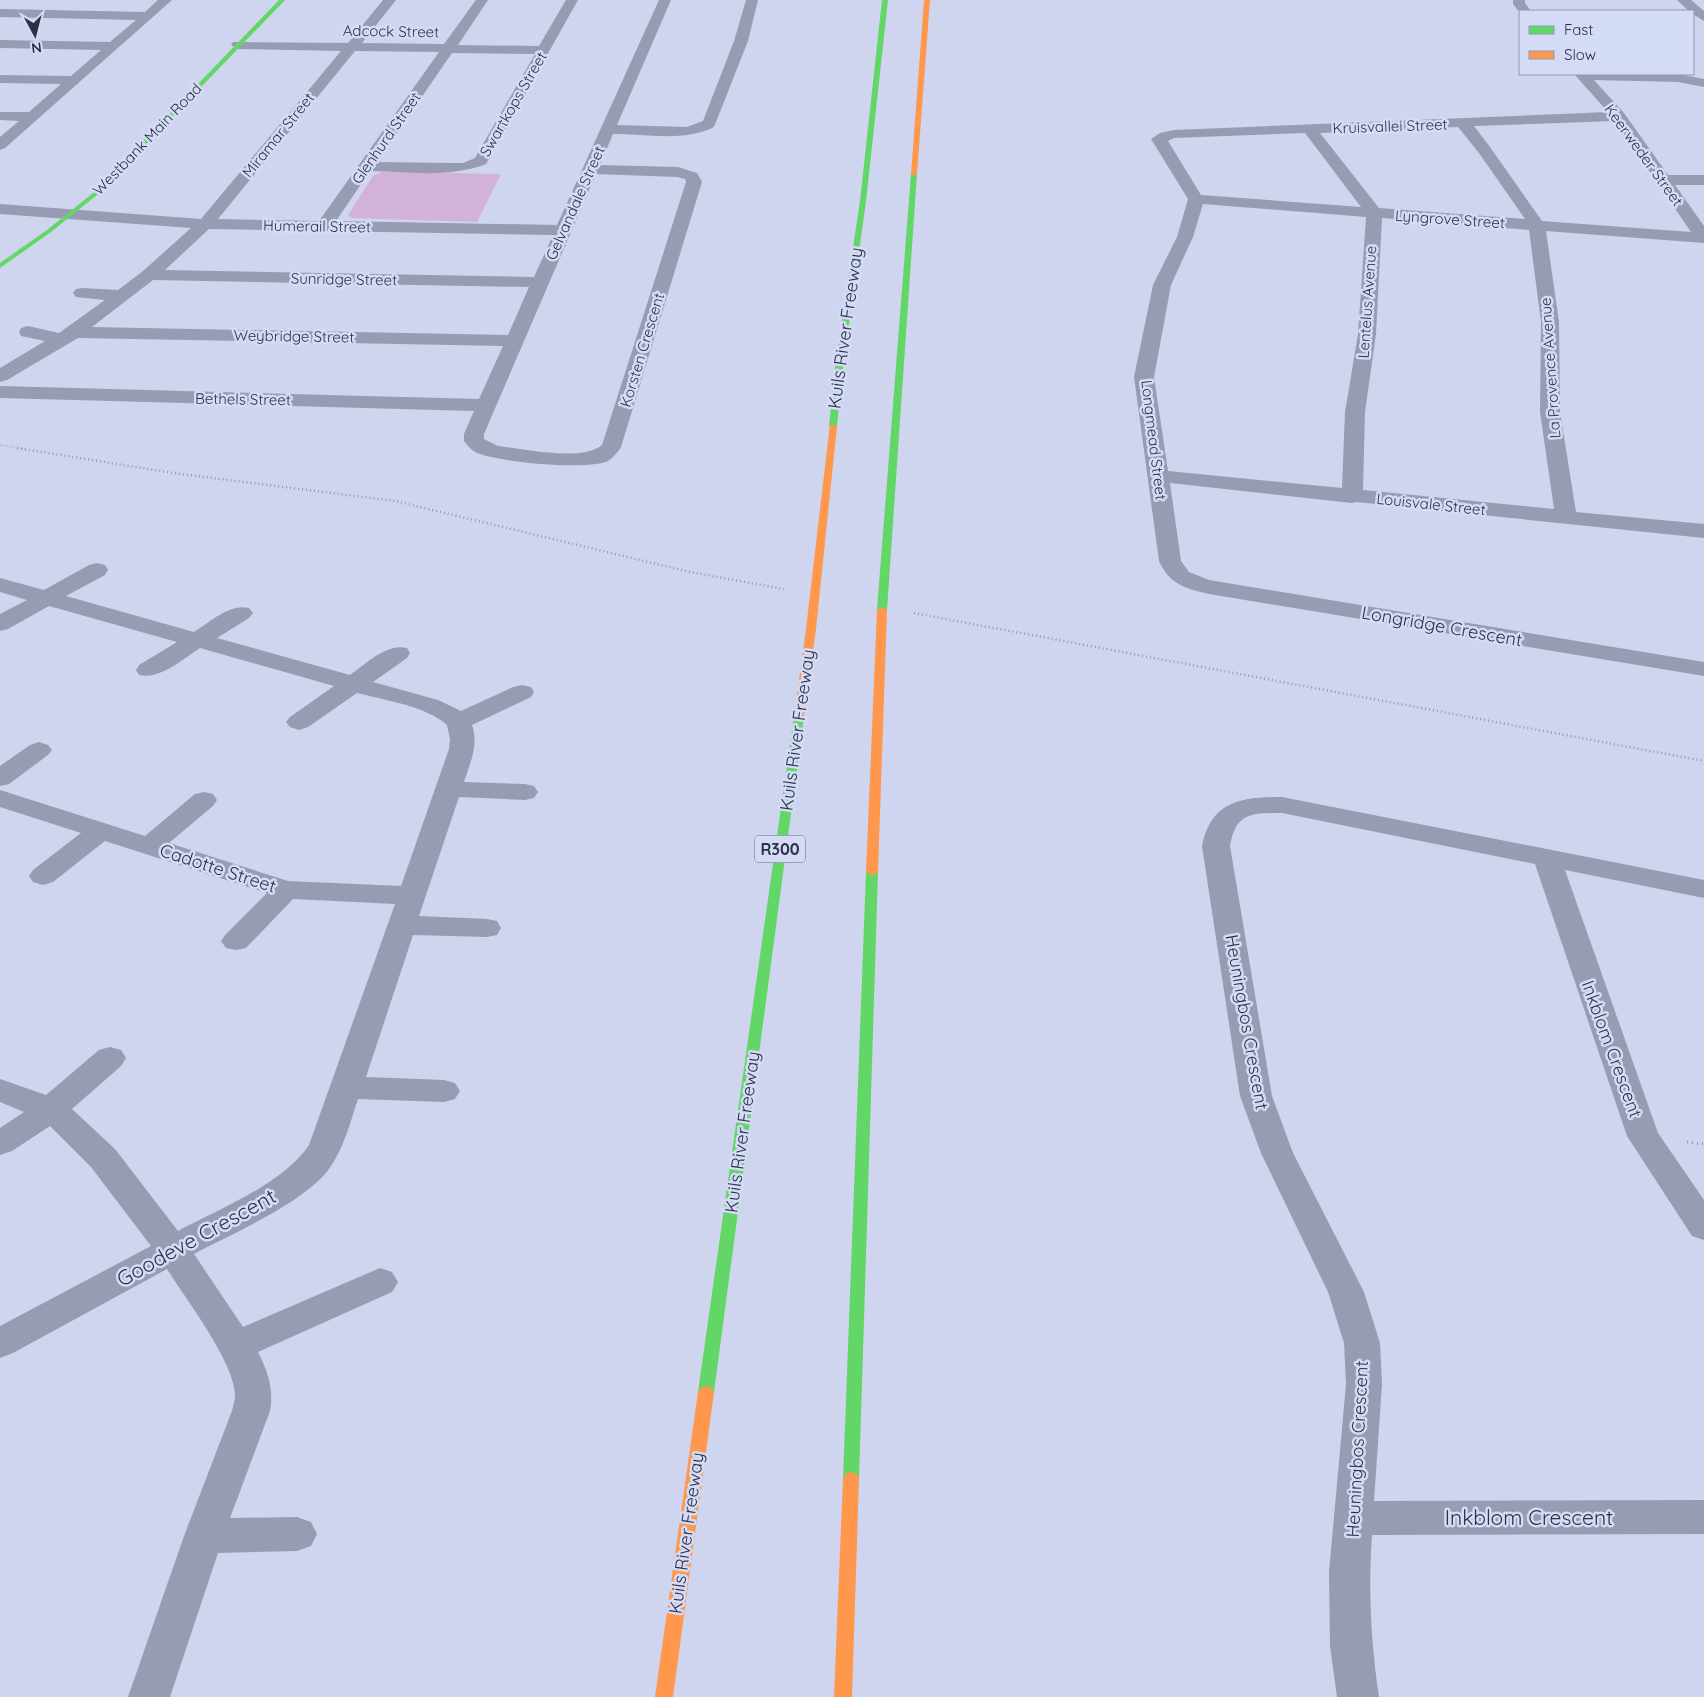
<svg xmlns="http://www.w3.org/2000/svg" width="1704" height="1697" font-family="Quicksand,sans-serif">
<rect width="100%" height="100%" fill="#cfd5ee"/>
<polygon fill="#d2b2d9" points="381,172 501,174 477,222 352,218 348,215 373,176"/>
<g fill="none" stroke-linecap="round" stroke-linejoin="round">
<polyline stroke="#9499ad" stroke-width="2" stroke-dasharray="0.5 2" stroke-linecap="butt" points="0,445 25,449"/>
<g stroke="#9499ad" stroke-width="2.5" stroke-dasharray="1 3" stroke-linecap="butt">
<polyline points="17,448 180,474 395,501 690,572 784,589"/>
<polyline points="914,613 1704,761"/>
</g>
<polyline stroke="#9499ad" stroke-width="3" stroke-dasharray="1 4" stroke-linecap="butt" points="1687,1142 1704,1144"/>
<g fill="#979cb2" fill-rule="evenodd">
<polygon points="158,0 172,0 5,148 0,150 0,137 19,121 0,120 0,112 29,112 61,84 0,83 0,75 71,76 101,50 0,48 0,40 110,42 136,20 0,17 0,9 145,12"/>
<path d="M383 0H396L362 43 444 44 476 0H488L458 45 539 46 566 0H578L486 164C450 178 409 172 370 171L336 221 557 225 659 0H671L617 125 687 127 703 121 734 41 746 0H758L748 41 714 127C685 142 646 134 613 134L600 165 678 167 697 173 702 182 621 447C618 452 613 458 608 461 587 471 495 462 475 452 470 449 467 445 464 441V434L474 411 0 398V386L479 399 503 346 78 338 7 380 0 382V368L45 341 21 336 19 332 21 328 28 326 59 333 105 300 76 297 73 293 76 289 82 288 118 290 143 271 191 228 0 214V204L201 219 341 51 238 49 231 45 233 42 348 43ZM355 51 439 52 319 221 218 219ZM452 53 535 54 475 158 463 163H453L377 162ZM596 174 677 177 685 179 686 182 602 445C582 462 524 449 498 446L484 439V434ZM209 229 553 235 534 277 165 270ZM153 280 529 287 508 335 92 327Z"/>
<polygon points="1513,0 1525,0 1525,3 1531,11 1520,11 1520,13 1513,4"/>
<polygon points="1677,0 1691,0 1704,11 1704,21 1693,14 1693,11 1689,11"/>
<path d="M1574 74H1678L1704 79V87L1678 82 1594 80 1624 113 1668 175H1704V185H1675L1704 226V243L1546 231 1559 322 1560 412 1576 512 1704 524V538L1356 502 1352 503 1170 483 1181 561 1189 572 1209 580 1704 662V676L1209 594C1186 589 1169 584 1159 561L1134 377 1153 285 1177 237 1188 199 1151 139 1160 133 1174 130 1608 112ZM1615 121 1691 232 1542 221 1490 147 1474 126ZM1458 127 1479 153 1525 219 1379 208 1320 133ZM1305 133 1361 207 1201 195 1168 141 1174 138ZM1203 204 1366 217 1358 334 1345 412 1342 488 1168 471 1154 377 1171 285 1193 237ZM1382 218 1529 230 1541 322 1540 412 1554 509 1363 490 1365 412 1376 334Z"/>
<path d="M97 563 105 565 108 570 105 575 66 596 194 632C210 622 230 603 249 608L253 613 249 618 217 638 350 675C366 664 386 643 407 648L410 653 407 658 373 682 438 700 461 711 513 687 522 685 531 687 534 692 531 697 472 725C479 745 470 763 464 782L525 784 534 786 538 792 534 798 525 800 459 797 419 916 487 919 497 921 501 928 497 935 487 937 413 935 366 1077 444 1080 455 1083 460 1091 455 1099 444 1102 358 1099C350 1123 344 1148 329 1169 305 1202 232 1234 194 1254L243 1327 380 1268 392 1272 398 1282 392 1292 258 1352C268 1372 274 1389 270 1411L230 1518 297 1517 311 1522 317 1534 311 1546 297 1551 218 1553 170 1697H128L184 1536 232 1411C233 1406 235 1401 235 1396 236 1364 185 1298 167 1269L13 1353 0 1358V1326L151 1246 91 1167 50 1126 12 1151 0 1155V1128L24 1112 0 1102V1079L46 1095 99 1050 110 1047 121 1050 126 1058 121 1066 72 1109 115 1149 178 1231C219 1209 283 1184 309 1145L395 904 293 899 246 948 236 950 226 948 221 941 226 934 267 893 105 841 53 882 43 885 33 882 29 876 33 870 81 833 0 807V790L145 836 195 794 204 792 213 794 217 800 213 806 169 843 288 881 401 886 449 749 450 739 447 725C426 706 384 700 357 693L308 727 299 730 290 727 286 722 290 717 334 686 200 648C183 659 160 680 139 675L136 670 139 665 177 642 49 606 8 629 0 631V614L27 600 0 592V578L44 590 89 565Z"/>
<polygon points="39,742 48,745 52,750 48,755 9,784 0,786 0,766 30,745"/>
<path d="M1282 797 1704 880V898L1565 870 1658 1133 1704 1200V1240L1692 1236 1627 1136 1535 864 1282 813C1252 813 1236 812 1230 846L1272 1096 1293 1153 1364 1292 1380 1343 1382 1384 1374 1501 1704 1500V1534L1372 1535C1368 1590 1371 1643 1379 1697H1337L1330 1646 1329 1572 1346 1384 1344 1343 1328 1292 1261 1153 1240 1096 1202 846C1211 801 1241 797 1282 797Z"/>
</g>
<g fill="#63d668" fill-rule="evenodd">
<polygon points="279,0 285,0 97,195 51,232 0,268 0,263 47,230 93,193"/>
<polygon points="882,0 888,0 866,201 843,368 837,426 833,428 829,426 835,368 860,201"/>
<polygon points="914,172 917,174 887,610 882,613 877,610 911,174"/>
<polygon points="799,713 804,716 714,1392 711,1396 706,1398 701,1396 698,1392 794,716"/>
<polygon points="872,868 878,872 859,1479 857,1484 851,1486 845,1484 843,1479 866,872"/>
</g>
<g fill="#ff974d" fill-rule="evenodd">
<polygon points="924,0 930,0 917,174 914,176 911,174"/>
<polygon points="830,424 837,426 816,629 804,716 799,719 794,716 806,629"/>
<polygon points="882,607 887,610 878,872 872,876 866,872 877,610"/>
<polygon points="706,1386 711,1388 714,1392 673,1697 655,1697 698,1392 701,1388"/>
<polygon points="851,1472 857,1474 859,1479 852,1697 834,1697 843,1479 845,1474"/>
</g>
</g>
<g text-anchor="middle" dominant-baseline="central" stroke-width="5" stroke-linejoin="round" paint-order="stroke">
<g font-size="15" fill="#2d3143" stroke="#d4dbf7">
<text transform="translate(391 31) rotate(1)">Adcock Street</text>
<text transform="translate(513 104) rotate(-60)">Swartkops Street</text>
<text transform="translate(1390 126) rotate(-2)">Kruisvallei Street</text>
<text transform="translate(278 135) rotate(-51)">Miramar Street</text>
<text transform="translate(386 138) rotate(-55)">Glenhurd Street</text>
<text transform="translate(147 139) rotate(-46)">Westbank Main Road</text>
<text transform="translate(1644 155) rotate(54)">Keerweder Street</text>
<text transform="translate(575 203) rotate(-66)">Gelvandale Street</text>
<text transform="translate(1450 219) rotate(4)">Lyngrove Street</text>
<text transform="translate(317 226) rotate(1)">Humerail Street</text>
<text transform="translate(344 279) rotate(1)">Sunridge Street</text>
<text transform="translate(1367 302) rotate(-86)">Lentelus Avenue</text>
<text transform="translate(294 336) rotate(1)">Weybridge Street</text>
<text transform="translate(642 350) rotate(-73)">Korsten Crescent</text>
<text transform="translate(1550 368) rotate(-94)">La Provence Avenue</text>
<text transform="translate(243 399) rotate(1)">Bethels Street</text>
<text transform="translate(1154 440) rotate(83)">Longmead Street</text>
<text transform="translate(1431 504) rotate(6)">Louisvale Street</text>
</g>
<rect fill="#d4dbf7" stroke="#5f6479" stroke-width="1" x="755" y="835.5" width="50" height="27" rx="4"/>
<g font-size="16" font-weight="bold" fill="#2d3143">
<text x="780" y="849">R300</text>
</g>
<g font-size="18" fill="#2d3143" stroke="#d4dbf7">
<text transform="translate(845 328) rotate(-82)">Kuils River Freeway</text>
<text transform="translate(1442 626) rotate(10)">Longridge Crescent</text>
<text transform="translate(797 730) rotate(-82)">Kuils River Freeway</text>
<text transform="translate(218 868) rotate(18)">Cadotte Street</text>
<text transform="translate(1247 1022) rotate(80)">Heuningbos Crescent</text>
<text transform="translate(1612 1049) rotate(70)">Inkblom Crescent</text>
<text transform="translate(742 1132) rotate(-82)">Kuils River Freeway</text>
<text transform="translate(1357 1449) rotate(-87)">Heuningbos Crescent</text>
<text transform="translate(686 1533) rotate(-82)">Kuils River Freeway</text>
</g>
<g font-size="21" fill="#2d3143" stroke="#d4dbf7">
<text transform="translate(196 1237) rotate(-29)">Goodeve Crescent</text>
<text x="1529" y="1517">Inkblom Crescent</text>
</g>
</g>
<rect x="1519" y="10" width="175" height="65" fill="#d4dbf7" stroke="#9197af"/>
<rect x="1529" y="26" width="25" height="8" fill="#63d668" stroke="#9197af"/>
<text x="1564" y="35" font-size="15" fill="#2d3143">Fast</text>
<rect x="1529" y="51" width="25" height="8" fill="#ff974d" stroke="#9197af"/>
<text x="1564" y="60" font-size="15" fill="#2d3143">Slow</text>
<g transform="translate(35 35) rotate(173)" stroke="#d4dbf7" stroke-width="4" paint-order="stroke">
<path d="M0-4L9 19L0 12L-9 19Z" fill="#2d3143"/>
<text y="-8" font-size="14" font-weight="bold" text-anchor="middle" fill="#2d3143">N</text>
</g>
</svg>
